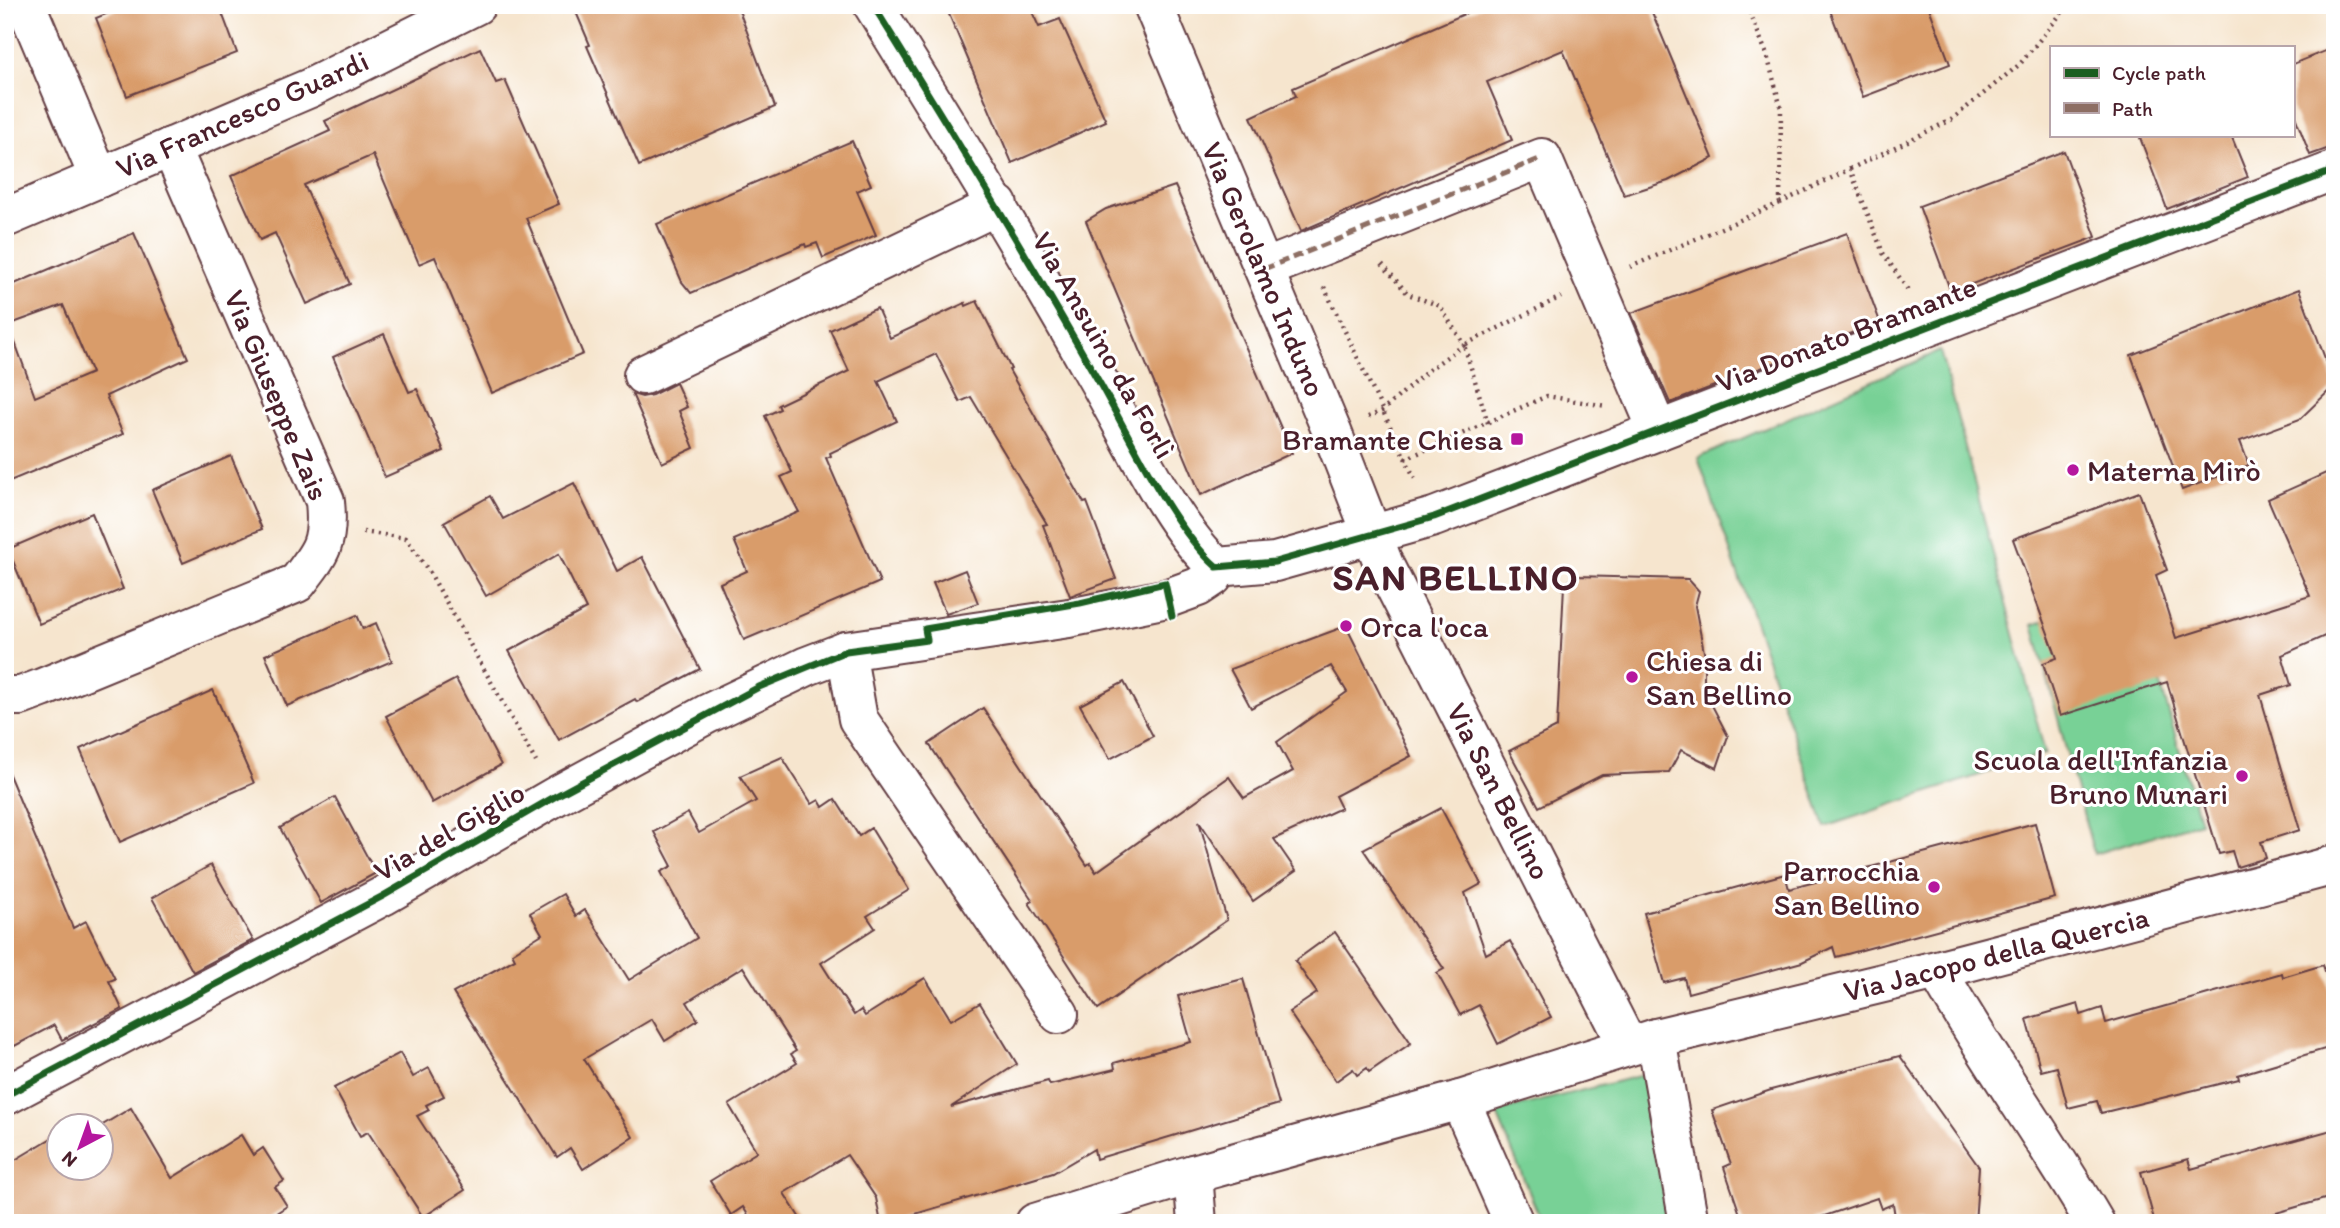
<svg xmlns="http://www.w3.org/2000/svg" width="2340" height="1228" font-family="Itim,sans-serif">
<rect width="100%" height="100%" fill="#fff"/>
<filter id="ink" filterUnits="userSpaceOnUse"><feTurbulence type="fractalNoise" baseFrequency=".0143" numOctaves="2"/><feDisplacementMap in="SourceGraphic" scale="14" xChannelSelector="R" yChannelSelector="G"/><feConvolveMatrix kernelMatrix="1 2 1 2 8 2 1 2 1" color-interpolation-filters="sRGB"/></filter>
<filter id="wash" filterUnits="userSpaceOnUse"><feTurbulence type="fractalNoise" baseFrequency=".00686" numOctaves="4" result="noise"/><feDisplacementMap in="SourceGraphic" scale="28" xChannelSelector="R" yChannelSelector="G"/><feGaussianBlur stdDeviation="1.57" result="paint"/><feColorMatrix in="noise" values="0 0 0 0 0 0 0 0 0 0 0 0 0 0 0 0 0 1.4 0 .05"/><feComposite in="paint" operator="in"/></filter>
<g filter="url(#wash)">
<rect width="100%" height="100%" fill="#f6e5ce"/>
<g fill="#78d196" stroke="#617860" stroke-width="2">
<polygon points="1940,351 2045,753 1825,827 1698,458"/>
<polygon points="2134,591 2200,822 2094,854 2033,625"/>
<polygon points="1643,1075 1672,1223 1542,1223 1496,1112"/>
</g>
<g id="blocks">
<g fill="#d99c6b">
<polygon points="128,5 219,5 237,53 127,96 96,18"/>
<polygon points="573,5 737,5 775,107 639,166 587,46 590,45"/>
<polygon points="945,5 1029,5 1039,27 1060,19 1106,121 1012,163"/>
<polygon points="1485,5 1649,5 1713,158 1668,181 1624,195 1563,50 1487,82 1512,140 1301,231 1251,117 1296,96 1293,88"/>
<polygon points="1828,5 1928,5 1950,64 1863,97"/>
<polygon points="2335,47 2335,146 2310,155 2293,111 2293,64"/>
<polygon points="480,48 496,83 505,80 559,204 526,218 583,354 492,393 435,257 419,264 373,155 304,185 350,284 307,304 275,233 260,240 231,176 330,131 325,121"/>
<polygon points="2139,135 2231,135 2248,177 2167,209"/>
<polygon points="852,141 871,185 857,191 876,235 823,258 817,243 806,247 805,244 691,293 682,282 657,224"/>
<polygon points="2064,151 2096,237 1951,292 1919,206"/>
<polygon points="1175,186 1292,453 1201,495 1086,221 1106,209"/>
<polygon points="134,233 188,358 106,396 123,434 5,483 5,327 9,326 35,397 92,373 63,305 5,326 5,288"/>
<polygon points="1847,233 1880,322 1670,403 1631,313"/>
<polygon points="2299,289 2335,385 2300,419 2240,441 2249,465 2182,490 2131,355"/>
<polygon points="977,301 1011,369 1009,370 1084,503 1087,502 1116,579 1070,596 1043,525 1047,524 971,397 960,402 936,354 878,381 897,421 830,453 831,456 826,458 880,582 744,640 720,583 747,571 734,540 799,512 781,477 792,472 765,416 780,409 778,405 849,371 830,330 877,308 890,338 965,303 966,306"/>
<polygon points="384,334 409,392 417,389 444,451 385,477 333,357"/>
<polygon points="676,383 687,407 679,411 694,448 662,463 632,394 642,397 652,395"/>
<polygon points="231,456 262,529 183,563 152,490"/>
<polygon points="2335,469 2335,652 2327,635 2282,655 2291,685 2260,695 2300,830 2261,842 2266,858 2237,867 2232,851 2219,854 2167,682 2060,716 2043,663 2057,658 2013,539 2139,492 2167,570 2156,575 2176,638 2310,596 2268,499"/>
<polygon points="574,483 617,571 642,557 700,669 637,702 635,699 559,740 509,651 586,609 559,554 486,596 444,522 490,496 503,519"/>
<polygon points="92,513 123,589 39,624 8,549"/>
<polygon points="965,570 978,603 946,614 933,583"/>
<polygon points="1575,576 1688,579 1699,591 1695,606 1704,652 1704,690 1728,736 1717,768 1681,750 1669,772 1602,775 1539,807 1509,751 1557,727 1564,585"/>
<polygon points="357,615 363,629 376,623 392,661 287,706 265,655"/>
<polygon points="1346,626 1411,756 1335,796 1341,808 1274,839 1296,871 1253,901 1199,821 1227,920 1098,1009 1029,903 1033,901 929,744 983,708 1087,865 1090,863 1096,872 1229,777 1244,798 1293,771 1277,742 1347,692 1331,666 1251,708 1230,669"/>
<polygon points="456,679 501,765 432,803 386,716"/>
<polygon points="1124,682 1153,736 1110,759 1080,705"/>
<polygon points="213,690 254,783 120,842 80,749"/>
<polygon points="782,757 812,804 819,800 823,807 835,799 859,836 871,828 909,890 867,916 875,928 821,963 854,1015 861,1010 865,1016 925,978 951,1020 980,1003 1017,1064 951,1107 1048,1081 1050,1085 1115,1069 1114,1063 1191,1042 1178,996 1243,979 1279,1104 1096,1159 1094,1149 1053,1173 885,1223 881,1223 876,1198 847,1155 784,1193 803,1223 753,1223 743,1207 731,1215 710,1181 757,1152 729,1105 797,1063 791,1054 796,1051 743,967 687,1002 698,1020 665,1041 652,1019 584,1059 633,1137 583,1169 570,1148 557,1157 453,993 515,959 512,953 542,934 530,913 563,894 576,916 585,910 629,980 697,938 661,872 672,866 654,832 688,813 699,833 756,801 740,776"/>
<polygon points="5,765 73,928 86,921 115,979 109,981 122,1009 62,1040 54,1025 5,1051"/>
<polygon points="335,797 376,873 321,903 280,828"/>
<polygon points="1441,808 1481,884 1465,893 1486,954 1510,941 1551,1017 1498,1044 1479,1005 1460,1015 1437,973 1444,969 1363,849"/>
<polygon points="2035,823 2055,898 1836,957 1833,947 1802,962 1688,993 1684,978 1664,983 1644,913 1785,874 1789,889"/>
<polygon points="211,865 253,940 193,972 152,898"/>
<polygon points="1335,932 1411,1043 1369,1072 1367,1068 1357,1075 1353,1069 1336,1081 1289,1012 1317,993 1295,961"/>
<polygon points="2323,965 2335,1003 2335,1046 2238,1075 2239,1079 2101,1113 2097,1101 2068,1108 2057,1067 2041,1071 2027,1019 2078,1004 2081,1015 2102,1008 2106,1023 2282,973 2283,977"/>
<polygon points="400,1053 413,1077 429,1068 444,1096 426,1105 429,1110 417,1116 465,1190 423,1217 368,1132 360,1136 334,1088"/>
<polygon points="1900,1056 1979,1167 1975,1223 1896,1223 1893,1204 1881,1209 1877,1198 1804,1223 1743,1223 1724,1167 1731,1164 1712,1110 1771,1090"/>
<polygon points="131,1108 172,1178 241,1135 253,1155 263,1148 284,1181 275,1187 287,1206 261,1223 5,1223 5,1166 60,1133 60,1168 102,1168 101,1126"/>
<polygon points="2335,1129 2335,1196 2241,1223 2155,1223 2141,1172 2188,1159 2191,1169"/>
</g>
</g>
</g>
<g filter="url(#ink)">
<use href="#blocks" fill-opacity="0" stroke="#643d43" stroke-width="2"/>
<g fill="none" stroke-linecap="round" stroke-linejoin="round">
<g stroke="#643d43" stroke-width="42">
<g id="street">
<polyline points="26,5 99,178"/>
<path d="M873 5C949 127 1024 250 1095 375 1127 430 1171 527 1217 567L1275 562 1434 517 2335 170"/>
<polyline points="1153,5 1332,432 1384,565 1628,1046"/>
<polyline points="5,218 310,88 476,5"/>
<polyline points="1264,269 1542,158 1658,431"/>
<polyline points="643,375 998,205"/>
<polyline points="846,651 858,719 1059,1014"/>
<path d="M5 696H21L42 688 297 583C322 551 329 542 325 501L171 147"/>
<path d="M1937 970C1986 1057 2045 1137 2095 1223"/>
<polyline points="1656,1038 1689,1223"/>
<polyline points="5,1096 383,896 556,796 707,714 807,666 846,651 1069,618 1168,598 1198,587 1213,577 1217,567"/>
<polyline points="1460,1100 1514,1223"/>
<polyline points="1193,1174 1197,1223"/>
<polyline points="1035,1223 1193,1174 1460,1100 1656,1038 1937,970 2335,865"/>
</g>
</g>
<g stroke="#643d43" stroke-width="4.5" stroke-dasharray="2 5" stroke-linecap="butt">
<polyline points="1850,169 1951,120 2020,64 2064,10 2073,5"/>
<polyline points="1780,203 1850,169 1883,253 1910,293"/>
<polyline points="1630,267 1780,203 1781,108 1767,55 1747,5"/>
<polyline points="1324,287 1416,481"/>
<polyline points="1368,417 1382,411 1431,368 1464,345 1440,306 1408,294 1382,264"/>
<polyline points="1488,423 1464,345 1561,297"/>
<polyline points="1405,459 1547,396 1606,406"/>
<polyline points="363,532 406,538 430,573 536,762"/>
</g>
<use href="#street" stroke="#fff" stroke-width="38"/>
<polyline stroke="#8d6e63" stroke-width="5" stroke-dasharray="10 5" stroke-linecap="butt" points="1264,269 1542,158"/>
<g stroke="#fff" stroke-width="11">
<g id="cycleway">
<path d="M873 5C949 127 1024 250 1095 375 1127 430 1171 527 1217 567L1275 562 1434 517 2335 170"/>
<polyline points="5,1096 383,896 556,796 759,687 846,651 927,640 925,629 1080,603 1165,583 1172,616"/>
</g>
</g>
<use href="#cycleway" stroke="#1b5e20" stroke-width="7"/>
</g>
</g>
<g fill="#b5179e" stroke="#fff" stroke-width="2.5">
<rect x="1510" y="432" width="14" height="14" rx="3.5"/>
<circle cx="2073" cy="470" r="7"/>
<circle cx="1346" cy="626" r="7"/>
<circle cx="1632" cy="677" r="7"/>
<circle cx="2242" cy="776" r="7"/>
<circle cx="1934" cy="887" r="7"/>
</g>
<g text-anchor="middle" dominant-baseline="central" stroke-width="6" stroke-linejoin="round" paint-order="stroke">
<g font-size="30" fill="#4a1f2b" stroke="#fff">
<text transform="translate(242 114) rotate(-24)">Via Francesco Guardi</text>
<text transform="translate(1264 269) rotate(67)">Via Gerolamo Induno</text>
<text transform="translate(1846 334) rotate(-21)">Via Donato Bramante</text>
<text transform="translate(1104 345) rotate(60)">Via Ansuino da Forlì</text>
<text transform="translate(277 395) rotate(67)">Via Giuseppe Zais</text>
<text transform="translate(1499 791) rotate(63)">Via San Bellino</text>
<text transform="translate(449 831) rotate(-30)">Via del Giglio</text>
<text transform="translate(1996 954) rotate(-14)">Via Jacopo della Quercia</text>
</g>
<g font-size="30" fill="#4a1f2b" stroke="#fff" text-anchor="end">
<text x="1503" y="439">Bramante Chiesa</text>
<text x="2087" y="470" text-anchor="start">Materna Mirò</text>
<text x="1360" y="626" text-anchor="start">Orca l'oca</text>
<text x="1646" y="660" text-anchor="start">Chiesa di<tspan x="1646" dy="34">San Bellino</tspan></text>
<text x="2228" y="759">Scuola dell'Infanzia<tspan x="2228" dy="34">Bruno Munari</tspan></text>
<text x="1920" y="870">Parrocchia<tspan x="1920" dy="34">San Bellino</tspan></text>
</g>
<g font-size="37" font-weight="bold" letter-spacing="2" fill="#4a1f2b" stroke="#fff">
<text x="1456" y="577">SAN BELLINO</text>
</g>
</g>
<rect width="2340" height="1228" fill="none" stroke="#fff" stroke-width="28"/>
<rect x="2050" y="46" width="245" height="91" fill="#ffffff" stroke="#b7a5aa" stroke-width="2"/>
<rect x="2064" y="68" width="35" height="10" fill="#1b5e20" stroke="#b7a5aa" stroke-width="2"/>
<text x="2112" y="80" font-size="21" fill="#4a1f2b">Cycle path</text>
<rect x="2064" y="103" width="35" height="10" fill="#8d6e63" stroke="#b7a5aa" stroke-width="2"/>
<text x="2112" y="116" font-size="21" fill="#4a1f2b">Path</text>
<g transform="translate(80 1147) rotate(221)"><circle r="33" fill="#ffffff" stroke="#b7a5aa" stroke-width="2"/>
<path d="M0-5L12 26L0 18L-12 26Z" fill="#b5179e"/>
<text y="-10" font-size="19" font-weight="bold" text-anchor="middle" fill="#4a1f2b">N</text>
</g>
</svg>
